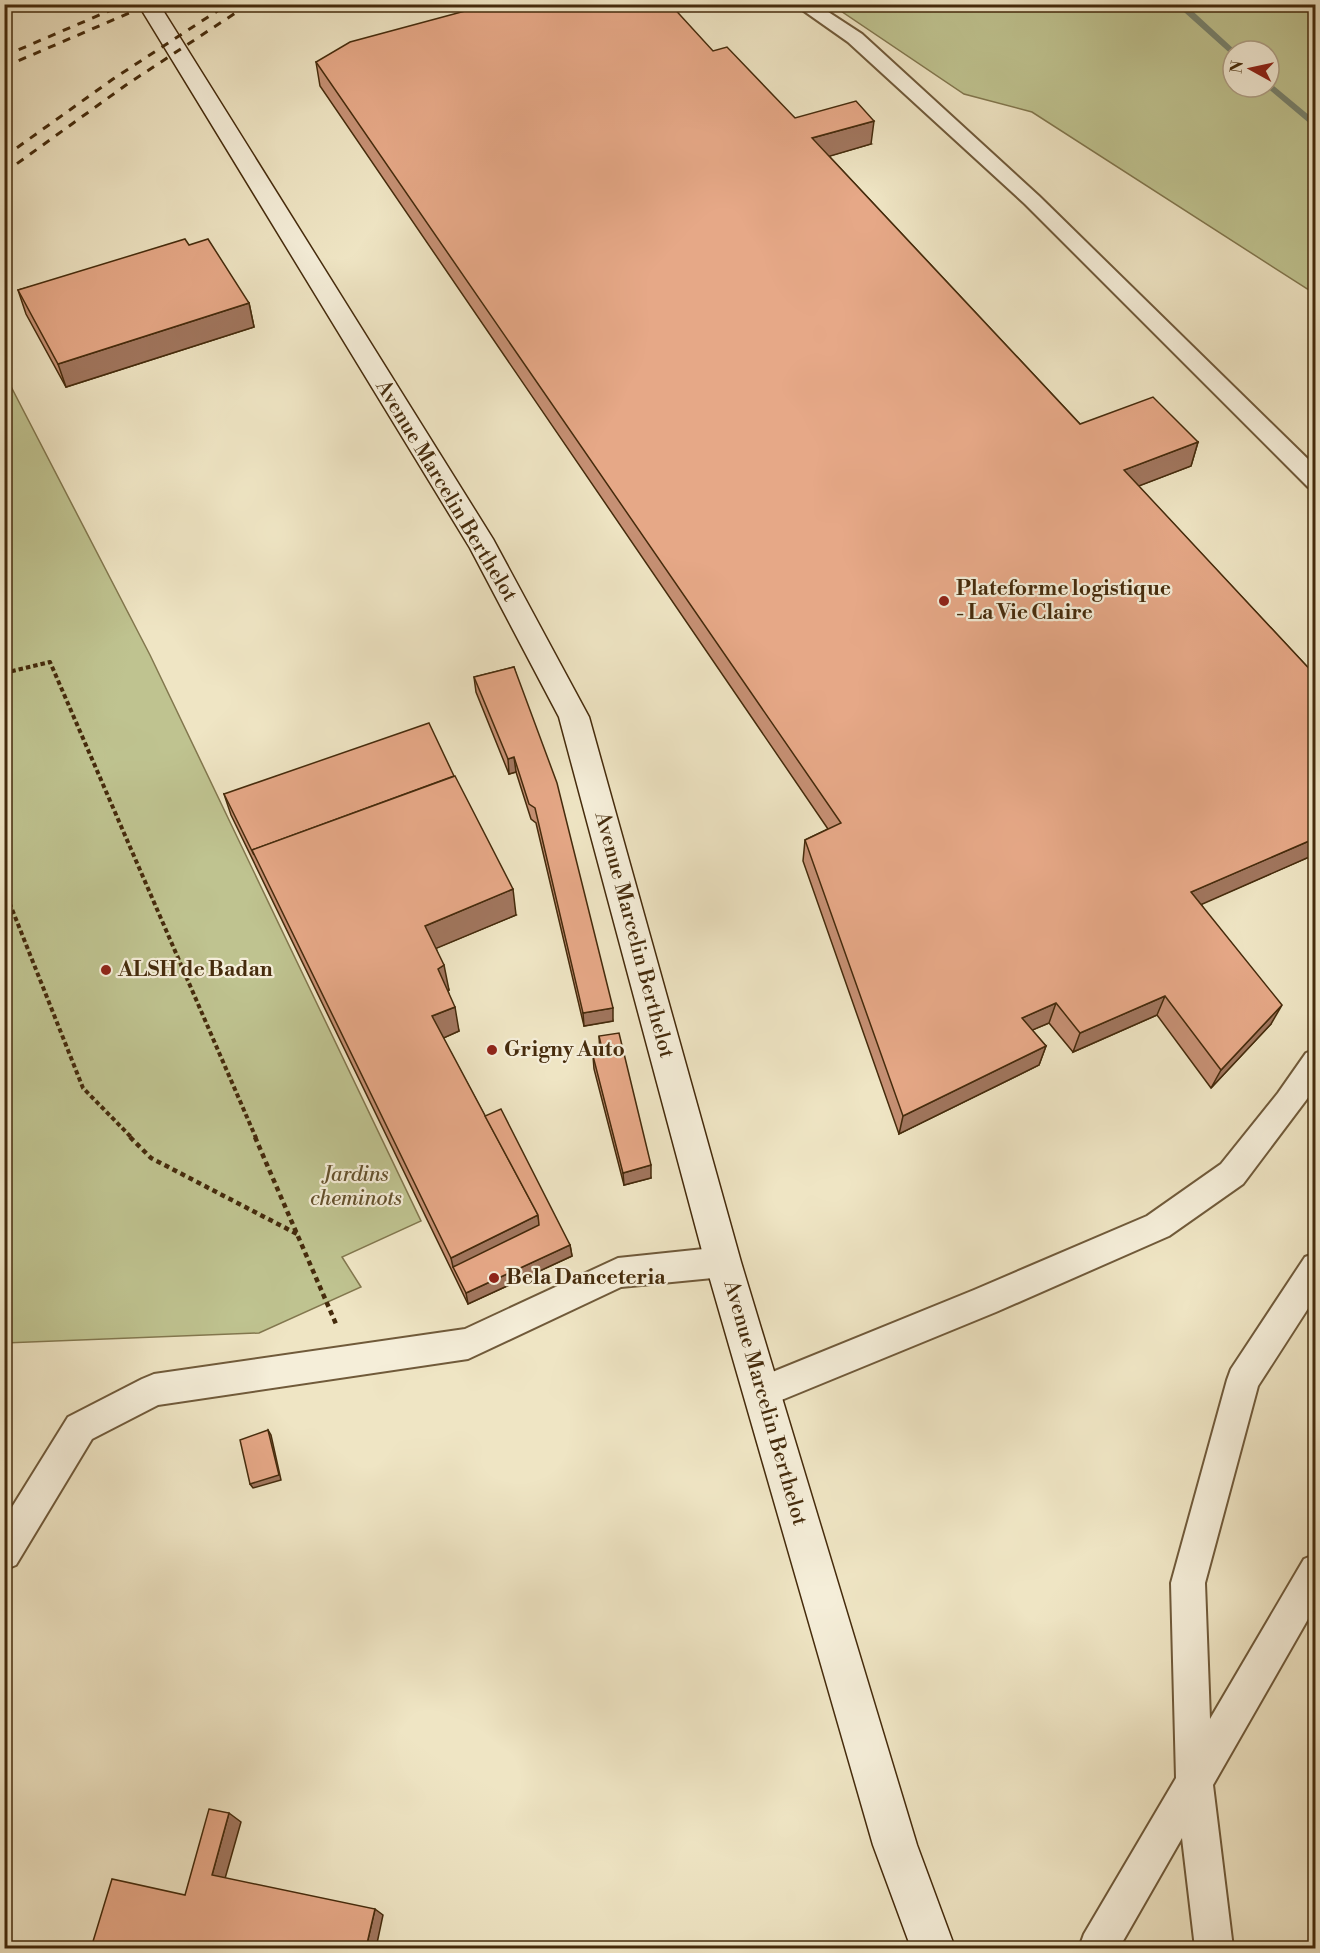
<svg xmlns="http://www.w3.org/2000/svg" width="1320" height="1953" font-family="'Libre Bodoni',serif">
<rect width="100%" height="100%" fill="#efe5c4"/>
<filter id="stains"><feTurbulence type="fractalNoise" baseFrequency=".00333" numOctaves="4"/><feColorMatrix values="0 0 0 0 .2 0 0 0 0 .09 0 0 0 0 .02 0 0 0 .5 -.17"/></filter>
<radialGradient id="worn" r=".72"><stop offset=".6" stop-color="#630" stop-opacity="0"/><stop offset="1" stop-color="#630" stop-opacity=".3"/></radialGradient>
<g fill="#bfc390" stroke="#82774e" stroke-width="1.5" fill-rule="evenodd">
<path d="M832 5H1315V294L1032 112 964 94ZM1233 51H1269V87H1233Z"/>
<polygon points="5,375 150,655 421,1221 342,1257 361,1287 259,1333 5,1343"/>
</g>
<g fill="none" stroke-linecap="round" stroke-linejoin="round">
<g fill="#788470" fill-rule="evenodd">
<polygon points="1175,4 1185,4 1236,51 1233,51 1233,56"/>
<polygon points="1269,82 1316,121 1316,129 1266,87 1269,87"/>
</g>
<g stroke="#705a3a" stroke-width="4">
<g id="lane">
<polygon points="794,4 816,4 862,34 1039,196 1316,467 1316,489 1308,487 1025,204 848,42"/>
<polygon points="1316,1049 1316,1087 1243,1184 1169,1236 996,1312 762,1408 750,1403 746,1392 750,1381 974,1290 1147,1216 1221,1164 1278,1093 1306,1053"/>
<polygon points="723,1247 734,1252 739,1262 734,1272 723,1277 621,1287 468,1359 158,1405 92,1439 16,1565 4,1570 4,1520 68,1417 142,1379 154,1374 465,1329 618,1258"/>
<polygon points="1316,1253 1316,1296 1258,1386 1205,1583 1210,1719 1304,1559 1316,1554 1316,1605 1213,1785 1233,1948 1195,1948 1182,1838 1119,1948 1079,1948 1084,1934 1176,1778 1171,1583 1227,1380 1231,1369 1305,1257"/>
</g>
</g>
<g stroke="#452b0c" stroke-width="3">
<polygon id="secondary" points="138,4 159,4 493,539 589,717 741,1262 917,1845 955,1948 911,1948 873,1845 705,1262 559,717 470,548"/>
</g>
<g stroke="#452b0c" stroke-width="4" stroke-dasharray="4.5 3" stroke-linecap="butt">
<polyline points="4,673 50,662 256,1138"/>
<polyline points="4,889 83,1088 132,1138"/>
</g>
<g stroke="#452b0c" stroke-width="4.5" stroke-dasharray="5 4" stroke-linecap="butt">
<polyline points="130,1137 151,1158 299,1235"/>
<polyline points="255,1137 336,1324"/>
</g>
<use href="#lane" fill="#f5eed9" fill-rule="evenodd"/>
<use href="#secondary" fill="#f5eed9" fill-rule="evenodd"/>
<g stroke="#452b0c" stroke-width="3" stroke-dasharray="8 8" stroke-linecap="butt">
<polyline points="4,56 125,4"/>
<polyline points="4,67 150,4"/>
<polyline points="4,157 113,79 228,4"/>
<polyline points="4,173 126,85 249,4"/>
</g>
</g>
<g fill="#c69074" stroke="#452b0c" stroke-width="1.5">
<polygon points="713,51 795,118 871,144 829,156 1080,424 1198,442 1191,466 1138,486 1316,676 1316,854 1201,904 1271,1024 1211,1088 1157,1015 1073,1052 1049,1023 1032,1030 1046,1046 1039,1065 899,1134 803,861 805,840 828,829 320,86 316,62"/>
<polygon points="189,245 249,303 254,327 66,387 26,314 18,290"/>
<polygon points="514,667 613,1021 584,1026 536,823 531,819 516,772 509,774 476,692 474,677"/>
<polygon points="224,794 516,915 436,948 449,990 448,991 459,1031 443,1038 485,1116 570,1245 572,1256 468,1304 231,815"/>
<polygon points="599,1036 651,1178 624,1185 594,1069 593,1056 600,1053"/>
</g>
<g fill="#a1765e" stroke="#452b0c" stroke-width="1.5">
<polygon points="874,121 871,144 810,162 812,138"/>
<polygon points="249,303 254,327 66,387 58,364"/>
<polygon points="1198,442 1191,466 1118,494 1124,470"/>
<polygon points="514,757 516,772 509,774 508,759"/>
<polygon points="1316,838 1316,854 1182,913 1191,892"/>
<polygon points="513,889 516,915 430,951 425,926"/>
<polygon points="444,965 449,990 442,994 438,969"/>
<polygon points="1165,996 1157,1015 1073,1052 1080,1033"/>
<polygon points="1056,1003 1049,1023 1016,1037 1022,1018"/>
<polygon points="1282,1005 1271,1024 1211,1088 1221,1070"/>
<polygon points="455,1007 459,1031 437,1041 432,1016"/>
<polygon points="613,1008 613,1021 584,1026 583,1013"/>
<polygon points="1046,1046 1039,1065 899,1134 903,1116"/>
<polygon points="651,1165 651,1178 624,1185 623,1173"/>
<polygon points="538,1215 541,1236 453,1267 451,1258"/>
<polygon points="570,1245 572,1256 468,1304 466,1293"/>
<polygon points="268,1430 271,1435 281,1480 253,1488 250,1484"/>
<polygon points="229,1813 241,1822 224,1882 212,1875"/>
<polygon points="375,1909 383,1915 376,1948 366,1948"/>
</g>
<g fill="#e6a887" stroke="#452b0c" stroke-width="1.5">
<polygon points="491,4 670,4 713,51 727,47 795,118 856,101 874,121 812,138 1080,424 1153,397 1198,442 1124,470 1316,676 1316,838 1191,892 1282,1005 1221,1070 1165,996 1080,1033 1056,1003 1022,1018 1046,1046 903,1116 805,840 841,823 316,62 350,42"/>
<polygon points="185,239 189,245 208,239 249,303 58,364 18,290"/>
<polygon points="514,667 557,783 613,1008 583,1013 535,808 529,804 514,757 508,759 474,677"/>
<polygon points="429,723 454,776 252,850 254,855 224,794"/>
<polygon points="455,776 513,889 425,926 444,965 438,969 455,1007 432,1016 538,1215 451,1258 252,850"/>
<polygon points="619,1033 651,1165 623,1173 593,1056 603,1053 599,1036"/>
<polygon points="501,1109 570,1245 466,1293 453,1267 539,1225 538,1215 485,1116"/>
<polygon points="268,1430 279,1475 250,1484 240,1440"/>
<polygon points="209,1809 229,1813 212,1875 375,1909 366,1948 91,1948 112,1879 185,1895"/>
</g>
<g fill="#8f2418" stroke="#f5eed9" stroke-width="2">
<circle cx="944" cy="601" r="6"/>
<circle cx="106" cy="970" r="6"/>
<circle cx="492" cy="1050" r="6"/>
<circle cx="494" cy="1278" r="6"/>
</g>
<g text-anchor="middle" dominant-baseline="central" stroke-width="4.5" stroke-linejoin="round" paint-order="stroke">
<g font-size="21" fill="#452b0c" stroke="#f5eed9">
<text transform="translate(446 491) rotate(59)">Avenue Marcelin Berthelot</text>
<text transform="translate(634 935) rotate(75)">Avenue Marcelin Berthelot</text>
<text transform="translate(765 1403) rotate(74)">Avenue Marcelin Berthelot</text>
</g>
<g font-size="21" font-weight="bold" fill="#452b0c" stroke="#f5eed9" text-anchor="start">
<text x="956" y="589">Plateforme logistique<tspan x="956" dy="24">- La Vie Claire</tspan></text>
<text x="118" y="970">ALSH de Badan</text>
<text x="504" y="1050">Grigny Auto</text>
<text x="506" y="1278">Bela Danceteria</text>
</g>
<g font-size="21" font-style="italic" fill="#64512d" stroke="#f5eed9">
<text x="356" y="1175">Jardins<tspan x="356" dy="24">cheminots</tspan></text>
</g>
</g>
<rect width="1320" height="1953" fill="none" stroke="#efe5c4" stroke-width="24"/>
<rect x="6" y="6" width="1308" height="1941" fill="none" stroke="#452b0c" stroke-width="3"/>
<rect x="12" y="12" width="1296" height="1929" fill="none" stroke="#452b0c" stroke-width="1.5"/>
<g transform="translate(1251 69) rotate(278)"><circle r="28" fill="#f5eed9" stroke="#afa087" stroke-width="1.5"/>
<path d="M0-4.5L10 22L0 15L-10 22Z" fill="#8f2418"/>
<text y="-9" font-size="16" font-weight="bold" text-anchor="middle" fill="#452b0c">N</text>
</g>
<rect width="100%" height="100%" filter="url(#stains)"/>
<rect width="100%" height="100%" fill="url(#worn)"/>
</svg>
